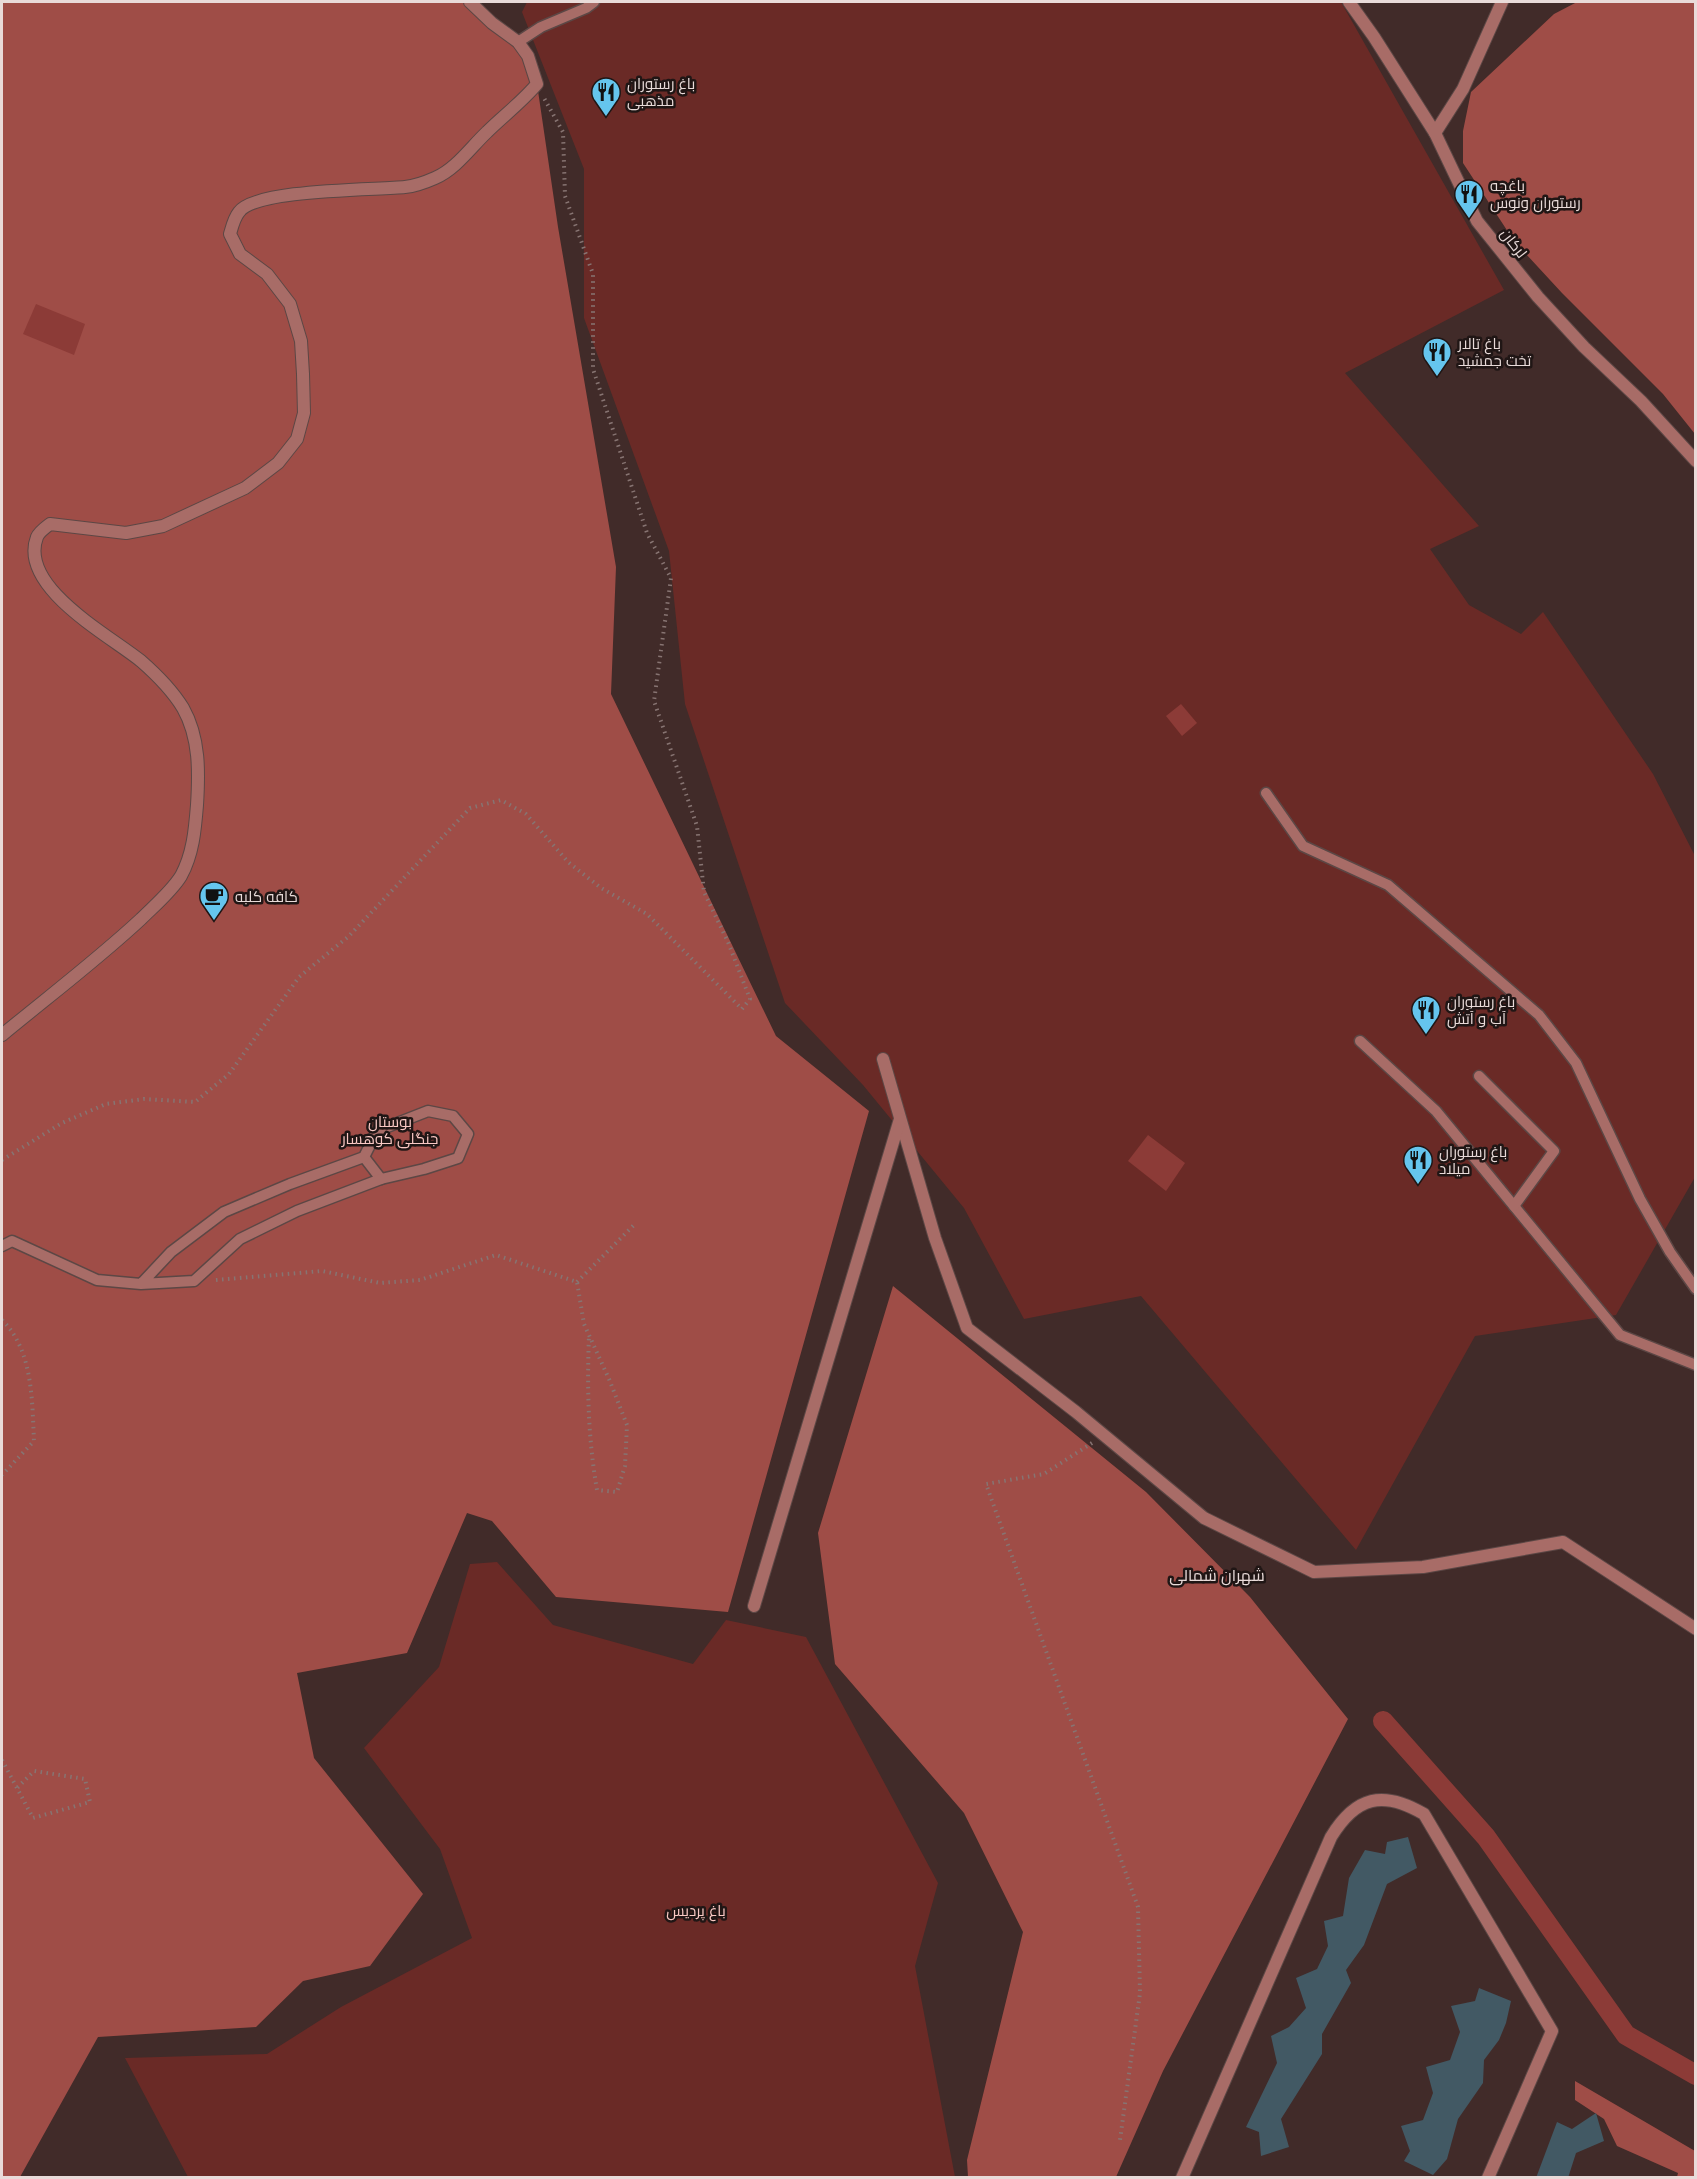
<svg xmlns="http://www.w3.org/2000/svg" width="1697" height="2179" font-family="Helvetica,Cairo,sans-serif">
<rect width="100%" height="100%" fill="#412b29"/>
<g fill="#6a2a26">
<polygon points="527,2 1341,2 1504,290 1345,373 1479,526 1430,549 1469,605 1521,634 1543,612 1653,774 1695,856 1695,1177 1616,1315 1475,1336 1356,1550 1141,1296 1024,1319 964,1208 863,1085 785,1003 685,704 669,551 584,318 584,169 522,12"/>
<polygon points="497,1562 553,1625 693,1664 726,1620 806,1637 938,1883 915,1966 955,2177 188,2177 125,2058 267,2054 341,2007 472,1938 440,1849 364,1748 439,1667 470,1564"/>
</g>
<g fill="#9f4d47">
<polygon points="2,2 471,2 518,42 537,84 558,227 616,567 611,694 776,1036 869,1111 728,1612 556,1597 492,1521 467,1513 407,1653 297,1673 314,1758 423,1894 370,1966 303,1981 256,2027 98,2037 20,2177 2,2178"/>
<polygon points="1577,2 1695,2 1695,434 1663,394 1562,293 1514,241 1463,163 1463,131 1471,92 1554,14"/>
<polygon points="893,1286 1146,1492 1250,1597 1348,1719 1163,2071 1116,2177 968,2177 967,2160 1023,1932 964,1813 835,1664 818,1533"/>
<polygon points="1575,2081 1695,2151 1695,2177 1677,2177 1678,2173 1617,2146 1604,2119 1575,2100"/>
</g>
<g fill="#8c3b37">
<polygon points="36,304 85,324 74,355 23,334"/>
<polygon points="1181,704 1197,723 1182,736 1166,716"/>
<polygon points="1148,1135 1185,1163 1166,1191 1128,1161"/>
</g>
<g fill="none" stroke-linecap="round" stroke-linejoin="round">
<polyline stroke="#8c3b37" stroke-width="20" points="1383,1721 1486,1837 1626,2035 1696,2075"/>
</g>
<g fill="#425964">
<polygon points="1408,1837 1417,1868 1387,1884 1364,1945 1346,1970 1351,1983 1322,2034 1322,2054 1281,2119 1289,2147 1261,2156 1259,2132 1246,2127 1277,2063 1271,2036 1289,2027 1306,2008 1296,1978 1317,1969 1328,1946 1324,1921 1343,1916 1349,1878 1365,1850 1385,1854 1387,1842"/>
<polygon points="1479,1988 1511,2001 1506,2023 1499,2040 1484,2060 1483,2083 1458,2119 1447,2159 1433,2175 1404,2161 1410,2151 1401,2126 1423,2120 1433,2093 1426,2067 1450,2060 1460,2032 1451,2006 1475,2001"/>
<polygon points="1596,2113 1604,2141 1576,2153 1568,2178 1536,2178 1557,2122 1572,2129"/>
</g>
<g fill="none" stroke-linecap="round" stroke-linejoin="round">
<g stroke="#5c4745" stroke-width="13">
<g id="service">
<polyline points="518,42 541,27 586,8 594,2"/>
<polyline points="1266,793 1303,846 1388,885 1539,1015 1576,1063 1640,1199 1670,1252 1696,1289"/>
<polyline points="1360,1041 1436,1111 1620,1335 1696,1365"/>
<polyline points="1479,1076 1554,1151 1514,1206"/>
<polyline points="364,1157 381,1179"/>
<polyline points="2,1246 12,1241 97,1280 141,1284 194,1281 240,1239 297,1211 381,1179 424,1169 458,1158 468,1134 453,1116 428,1111 377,1131 364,1157 290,1184 224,1212 171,1252 141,1284"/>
</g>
</g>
<g stroke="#5c4745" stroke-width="14">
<g id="minor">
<polyline points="1349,2 1374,37 1435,133"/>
<polyline points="1502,2 1463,89 1435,133 1477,221 1538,297 1584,347 1641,401 1696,461"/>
<path d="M2 1035C48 997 97 960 141 919 154 906 171 892 181 876 193 854 195 830 197 805 199 773 200 738 183 708 172 690 157 675 141 661 109 635 18 587 37 537 39 532 46 527 50 524L126 533 163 526 245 488 278 463 297 439 304 413 303 374 301 341 290 304 267 274 240 254 230 234C232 227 234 218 239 212 255 189 374 190 405 187 415 186 426 182 435 178 456 169 471 147 487 132 503 116 522 102 537 84L528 56 518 42 492 23 470 2"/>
<polyline points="883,1059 935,1238 967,1328 1076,1412 1204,1518 1314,1572 1423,1567 1563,1542 1696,1629"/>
<polyline points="754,1606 900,1119"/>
<path d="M1182 2178 1331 1837C1356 1796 1383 1790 1424 1814L1552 2031 1488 2178"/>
</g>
</g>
<g stroke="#877472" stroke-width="4" stroke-dasharray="1.5 4.5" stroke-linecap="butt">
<polyline points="2,1160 62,1123 106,1104 144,1099 195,1102 229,1074 299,977 349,936 470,808 501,800 526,814 568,862 601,888 647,914 742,1009 750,999 728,942 704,892 697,826 654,701 671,578 647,533 593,369 593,274 565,196 563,132 544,98"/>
<path d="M216 1280 322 1271 380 1283 420 1280 496 1255 577 1282 584 1324 609 1379 627 1425 625 1466 617 1492 597 1490C588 1438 587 1388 589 1335"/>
<polyline points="577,1282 634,1225"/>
<path d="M2 1320C33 1350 32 1400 34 1441L2 1475"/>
<polyline points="1092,1443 1044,1474 986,1484 1138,1907 1140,1993 1120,2140"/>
<polyline points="2,1760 33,1818 90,1802 85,1779 34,1771 17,1788"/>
</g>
<use href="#service" stroke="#a86c67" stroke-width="10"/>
<use href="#minor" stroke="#a86c67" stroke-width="12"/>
</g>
<defs>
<g id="restaurant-pin" transform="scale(1.5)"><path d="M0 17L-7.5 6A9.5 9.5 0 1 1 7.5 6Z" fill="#65c5ee" stroke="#201615"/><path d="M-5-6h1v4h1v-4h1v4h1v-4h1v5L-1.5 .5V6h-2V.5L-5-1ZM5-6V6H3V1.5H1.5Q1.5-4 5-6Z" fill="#111"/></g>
<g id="cafe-pin" transform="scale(1.5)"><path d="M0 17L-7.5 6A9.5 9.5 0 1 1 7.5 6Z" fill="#65c5ee" stroke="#201615"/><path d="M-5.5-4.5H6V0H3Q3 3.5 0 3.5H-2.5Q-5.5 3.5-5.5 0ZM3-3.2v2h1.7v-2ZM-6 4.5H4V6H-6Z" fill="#111"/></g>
</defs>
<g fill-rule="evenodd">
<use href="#restaurant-pin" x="606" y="92"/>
<use href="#restaurant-pin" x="1469" y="194"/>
<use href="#restaurant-pin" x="1437" y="352"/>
<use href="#cafe-pin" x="214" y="896"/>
<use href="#restaurant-pin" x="1426" y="1010"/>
<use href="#restaurant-pin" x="1418" y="1160"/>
</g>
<g text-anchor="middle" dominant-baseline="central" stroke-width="5" stroke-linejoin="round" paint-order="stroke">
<g font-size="15" fill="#e9dbd9" stroke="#201615" text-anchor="start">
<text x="627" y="83">باغ رستوران<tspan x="627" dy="17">مذهبی</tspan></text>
<text x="1490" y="185">باغچه<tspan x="1490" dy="17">رستوران ونوس</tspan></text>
<text x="1458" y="343">باغ تالار<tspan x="1458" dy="17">تخت جمشید</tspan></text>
<text x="235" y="896">کافه کلبه</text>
<text x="1447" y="1001">باغ رستوران<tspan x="1447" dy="17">آب و آتش</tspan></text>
<text x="1439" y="1151">باغ رستوران<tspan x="1439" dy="17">میلاد</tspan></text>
</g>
<g font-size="15" fill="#e9dbd9" stroke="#201615">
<text transform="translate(1514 243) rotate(52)">لرکان</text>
</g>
<g font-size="15" fill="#fac9c4" stroke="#201615">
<text x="390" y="1121">بوستان<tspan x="390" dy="17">جنگلی کوهسار</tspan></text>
<text x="696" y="1910">باغ پردیس</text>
</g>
<g font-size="16" fill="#e9dbd9" stroke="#201615">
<text x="1217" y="1575">شهران شمالی</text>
</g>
</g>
<rect width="1697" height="2179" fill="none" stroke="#e9dbd9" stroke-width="6"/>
</svg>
